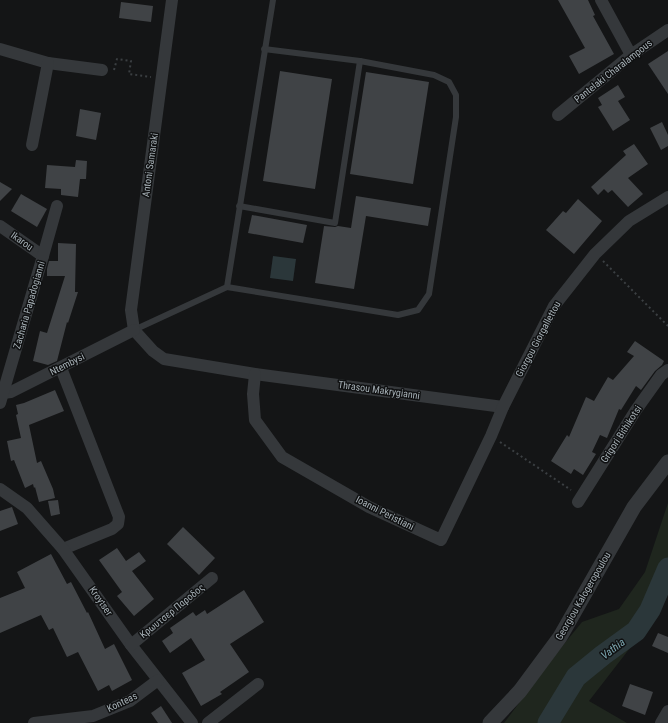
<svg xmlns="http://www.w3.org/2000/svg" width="668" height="723" font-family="'Roboto Condensed',sans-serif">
<rect width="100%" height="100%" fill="#141516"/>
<polygon fill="#1f261e" points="668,503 668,593 657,618 630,648 589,701 627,723 504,723 551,660 582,622 619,609 645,572"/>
<polygon fill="#2b373a" points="273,256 296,259 293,281 270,278"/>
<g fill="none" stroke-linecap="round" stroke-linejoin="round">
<polyline stroke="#2b373a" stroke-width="21" points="548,723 576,677 603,655 636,631 650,610 668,568"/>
</g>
<g fill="#404346">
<polygon points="558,0 588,0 595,15 593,16 614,54 579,74 569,56 585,48"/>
<polygon points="121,2 153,6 151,22 119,18"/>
<polygon points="668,51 668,94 648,64"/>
<polygon points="280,71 332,79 315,189 263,181"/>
<polygon points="366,72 429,82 413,184 350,174"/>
<polygon points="618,85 625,97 618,101 630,120 613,131 598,107 602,105 598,98"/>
<polygon points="80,109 101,113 96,140 76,136"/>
<polygon points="662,122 668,135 668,146 661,150 650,128"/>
<polygon points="634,144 648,164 628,178 643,194 628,207 612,190 608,193 604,189 598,195 591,187 626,155 623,151"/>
<polygon points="76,160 87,161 86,179 80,179 78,197 61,195 61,189 45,188 47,165 75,167"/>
<polygon points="0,182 12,189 0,201"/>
<polygon points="21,194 47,209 37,227 11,211"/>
<polygon points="356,196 431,208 428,226 366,216 354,289 315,283 324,226 335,227 338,226 351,228"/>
<polygon points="578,199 602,221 574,254 546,230 563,211 566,213"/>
<polygon points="252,215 307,225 303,243 248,233"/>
<polygon points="58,243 76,244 75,292 78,292 68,323 67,322 57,361 48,365 33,361 40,331 47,333 65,276 47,276 47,269 49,261 58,261"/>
<polygon points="635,341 664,361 662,365 655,371 641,390 636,386 621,410 619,409 607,438 600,435 592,452 596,454 583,475 574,469 571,474 551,461 567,435 569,437 586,397 594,401 608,377 613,380 634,356 627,352"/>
<polygon points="55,390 64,411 29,425 37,463 41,461 53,489 55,498 39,502 35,487 34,488 33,484 25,488 14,460 11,461 7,441 21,438 16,415 18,414 16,405 24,403"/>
<polygon points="58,500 60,514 51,516 48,501"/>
<polygon points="12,507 18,524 0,531 0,511"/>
<polygon points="183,527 215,558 199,575 167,544"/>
<polygon points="117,548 126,561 139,552 146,561 132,571 154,599 134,616 117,596 122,592 99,560"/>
<polygon points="51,554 67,584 71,582 87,613 88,612 105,649 114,644 132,680 112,691 109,685 98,691 78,652 67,657 53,628 49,630 41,615 0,633 0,598 25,588 17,572"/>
<polygon points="244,590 264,622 230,644 249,672 220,692 222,694 201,706 182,673 205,660 191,638 170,653 162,641 173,633 170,628 193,612 196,616 205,610 207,614"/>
<polygon points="658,633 668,637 668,653 652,646"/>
<polygon points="630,684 653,692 645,715 622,706"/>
<polygon points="161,706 172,723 158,723 151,713"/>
</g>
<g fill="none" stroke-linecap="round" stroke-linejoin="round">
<g stroke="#3b3f42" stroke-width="2" stroke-dasharray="2 3" stroke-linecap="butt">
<polyline points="114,70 117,59 131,61 129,74 151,77"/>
<polyline points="603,261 668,326"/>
<polyline points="500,442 571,490"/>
</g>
<g stroke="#35383b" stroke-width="6">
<polyline points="239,206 335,223 360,61"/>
<polyline points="227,287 398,315 418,310 429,294 456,117 456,95 449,82 434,75 360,61 264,49"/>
<polyline points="134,330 227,287 273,0"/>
</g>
<g stroke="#35383b" stroke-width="12">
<polyline points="601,0 631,55"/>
<polyline points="0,49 48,63 102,70"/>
<polyline points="558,115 631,55 668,30"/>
<polyline points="32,145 48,63"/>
<polyline points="0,226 43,256"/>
<polyline points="134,330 153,351 164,359 255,374 503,407"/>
<polyline points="134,330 131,310 172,0"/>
<polyline points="61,368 119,517 118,524 112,529 63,549"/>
<polyline points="255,374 253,394 255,420 282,457 369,507 441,540 491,436 503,407 554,306 595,254 629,221 668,197"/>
<polyline points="0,391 3,393 11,392 134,330"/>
<polyline points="0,403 43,256 57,206"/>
<polyline points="0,489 27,508 63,549 131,645 192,723"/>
<polyline points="578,502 636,410 661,375 668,370"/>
<polyline points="131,645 212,578"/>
<polyline points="34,723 93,716 130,701 158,680"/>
<polyline points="208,723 258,684"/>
<polyline points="661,723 668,711"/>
</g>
<polyline stroke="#35383b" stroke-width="15" points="490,723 520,691 560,637 634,507 668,462"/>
</g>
<g text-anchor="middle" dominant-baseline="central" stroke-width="3" stroke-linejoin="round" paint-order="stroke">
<g font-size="10" fill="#a6b0b6" stroke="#0f1011">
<text transform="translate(613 71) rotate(-38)">Pantelaki Charalampous</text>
<text transform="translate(150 165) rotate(-82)">Antoni Samaraki</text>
<text transform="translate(22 241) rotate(35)">Ikarou</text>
<text transform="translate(29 305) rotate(-74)">Zacharia Papadogianni</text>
<text transform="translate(538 339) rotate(-62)">Giorgou Giorgallettou</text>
<text transform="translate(67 364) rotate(-27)">Ntembysi</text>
<text transform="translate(379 390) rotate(8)">Thrasou Makrygianni</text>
<text transform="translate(621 434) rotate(-57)">Grigori Bithikotsi</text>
<text transform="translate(385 513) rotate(27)">Ioanni Peristiani</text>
<text transform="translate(583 596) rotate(-60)">Georgiou Kalogeropoulou</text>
<text transform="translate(101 601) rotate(55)">Kroytser</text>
<text transform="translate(172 611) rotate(-39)">Κρωυτσερ Παροδος</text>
<text transform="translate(122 702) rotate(-26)">Konteas</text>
</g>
<g font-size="11" font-style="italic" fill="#7da7b1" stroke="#0f1011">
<text transform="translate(613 649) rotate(-37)">Vathia</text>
</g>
</g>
</svg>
